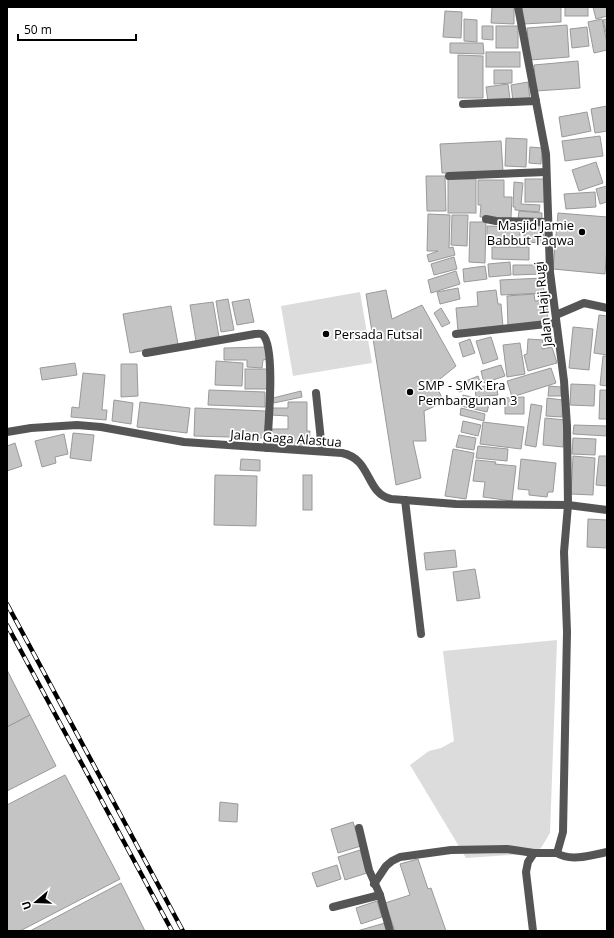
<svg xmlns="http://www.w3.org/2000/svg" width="614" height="938" font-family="'Open Sans',sans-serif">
<rect width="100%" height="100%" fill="#fff"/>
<g fill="#dcdcdc">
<polygon points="360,292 372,363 293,376 281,306"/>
<polygon points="557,640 550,833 541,848 526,854 466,858 410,765 429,751 441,748 454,741 443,651"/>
</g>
<g fill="#c4c4c4" stroke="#999">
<polygon points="492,7 514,7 514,24 491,23"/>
<polygon points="522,7 561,7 561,22 523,24"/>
<rect x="565" y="7" width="23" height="9"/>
<polygon points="593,7 607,7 607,16 596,19"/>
<polygon points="445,11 462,12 461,38 443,37"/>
<polygon points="464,19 477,20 477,42 464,41"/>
<polygon points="602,19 607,43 607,50 594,53 588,22"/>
<polygon points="607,19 607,37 603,20"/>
<polygon points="567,25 569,57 530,60 527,28"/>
<polygon points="482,26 493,26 493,40 482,39"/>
<rect x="496" y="26" width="22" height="22"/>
<polygon points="587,27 589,46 572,48 570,29"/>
<polygon points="450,43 483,43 484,54 450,53"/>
<rect x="486" y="52" width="34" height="15"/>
<polygon points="458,55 483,56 483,98 458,98"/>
<polygon points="578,61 580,88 536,91 534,65"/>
<polygon points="494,70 512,70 512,83 494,84"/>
<polygon points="528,82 530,99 513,101 511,85"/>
<polygon points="508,84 510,99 488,102 486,87"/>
<polygon points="607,106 607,131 595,133 591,109"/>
<polygon points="587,112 591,131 562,137 559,117"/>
<polygon points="600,136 603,156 565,161 562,141"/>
<polygon points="506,138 527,139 526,167 505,166"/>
<polygon points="501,141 503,171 442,173 440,144"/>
<polygon points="530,147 542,148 541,164 529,163"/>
<polygon points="596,162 603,183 579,191 572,170"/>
<polygon points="426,176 445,176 446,211 427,211"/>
<rect x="448" y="179" width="28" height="34"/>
<rect x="525" y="179" width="20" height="23"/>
<polygon points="478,180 504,180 504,197 512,197 511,218 480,217 481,205 478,205"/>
<polygon points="514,182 523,183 521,204 540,205 539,212 515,210 515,207 513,207"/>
<polygon points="607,186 607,202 600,204 596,189"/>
<polygon points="595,192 596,207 566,209 564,194"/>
<polygon points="519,211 542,213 542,221 518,219"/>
<polygon points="558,213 607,217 607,246 605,274 553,269"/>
<polygon points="428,214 450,215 449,248 453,247 455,255 429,262 427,255 438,251 427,251"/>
<polygon points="452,215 468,215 467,246 451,245"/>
<polygon points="470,222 486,222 485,263 469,262"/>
<polygon points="524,225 544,226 544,243 524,242"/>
<polygon points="487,226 520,227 520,244 487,243"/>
<polygon points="492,247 529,247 529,260 492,259"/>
<polygon points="454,257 457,269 434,275 431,264"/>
<polygon points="510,262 511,275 489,277 488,264"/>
<polygon points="513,265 541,265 541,274 513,275"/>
<polygon points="485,266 487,279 464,282 463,269"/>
<polygon points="456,271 460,284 431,293 428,280"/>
<polygon points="543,278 544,293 501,295 500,280"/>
<polygon points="458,288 460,299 440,304 437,292"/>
<polygon points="386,290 392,319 422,305 456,366 435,383 444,402 424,411 426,441 413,441 421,478 396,485 366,294"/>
<polygon points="496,290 498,304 501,304 503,327 458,331 456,308 478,306 477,292"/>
<polygon points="534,294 535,301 547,300 548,324 508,326 507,296"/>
<polygon points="228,299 234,330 221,332 216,301"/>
<polygon points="249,299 254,322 237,325 232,302"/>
<polygon points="213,302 219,337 196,341 190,305"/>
<polygon points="171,306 178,344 130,353 123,314"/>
<polygon points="441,308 450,323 442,327 434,313"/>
<polygon points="599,315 607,316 607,355 594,353"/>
<polygon points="573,327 593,329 589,370 569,368"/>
<polygon points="491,337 498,359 483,364 476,341"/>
<polygon points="470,339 475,353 463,357 459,343"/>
<polygon points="528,339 543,340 542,349 552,347 557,363 528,371 524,355 527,354"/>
<polygon points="520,343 525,374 507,377 503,345"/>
<polygon points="267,347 268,359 263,360 262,368 247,367 247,360 224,360 224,348"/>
<polygon points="603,356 607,356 607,386 600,385"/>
<polygon points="216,361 243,363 242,386 215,385"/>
<polygon points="75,363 77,375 42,380 40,368"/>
<polygon points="121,364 137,364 138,396 121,397"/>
<polygon points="501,365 505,376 484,383 481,371"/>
<polygon points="551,368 556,383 512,397 507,381"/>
<rect x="245" y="369" width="24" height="20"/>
<polygon points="83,373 105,375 102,410 107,410 106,420 71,417 72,407 79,408"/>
<polygon points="478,376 481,384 459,392 456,385"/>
<polygon points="571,384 595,385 594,406 570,405"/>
<polygon points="496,385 498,395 476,397 475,387"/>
<polygon points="549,386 561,387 561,396 548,396"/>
<polygon points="209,390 265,392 265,407 208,405"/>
<polygon points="600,390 607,390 607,419 599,419"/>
<polygon points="301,391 302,397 274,403 273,398"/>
<polygon points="463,395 490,401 487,412 461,406"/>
<polygon points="524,397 524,414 505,414 505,398"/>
<polygon points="547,398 563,400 562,417 546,416"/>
<polygon points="114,400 133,403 131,424 112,421"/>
<polygon points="140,402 190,408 187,433 137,427"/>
<polygon points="288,402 307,402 307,431 310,431 309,446 272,445 272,429 288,429 288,416 271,415 271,408 288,408"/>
<polygon points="531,404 542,406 536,447 525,445"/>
<polygon points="195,408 266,411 265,438 194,436"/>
<polygon points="461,408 485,414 484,421 460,415"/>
<polygon points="545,418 565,420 563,447 543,445"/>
<polygon points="463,421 481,425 478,436 461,432"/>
<polygon points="483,422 524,427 521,449 480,444"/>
<polygon points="574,425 607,426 607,436 573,434"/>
<polygon points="73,433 94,435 91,461 70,458"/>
<polygon points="64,434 68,454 55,457 56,463 42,467 35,441"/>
<polygon points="459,435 476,438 474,450 456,447"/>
<polygon points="573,438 596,439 595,455 572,454"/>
<polygon points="15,443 22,466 7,471 7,446"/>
<polygon points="478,446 508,449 507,461 476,458"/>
<polygon points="453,449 474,453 466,499 445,496"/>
<polygon points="573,456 595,458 593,495 571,494"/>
<polygon points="599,456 607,456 607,486 596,485"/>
<polygon points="241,459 260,460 260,471 240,470"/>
<polygon points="521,459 556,463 553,492 548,492 547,497 529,495 529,490 518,489"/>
<polygon points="476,460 496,462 495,464 516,466 512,501 483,497 485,482 473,481"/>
<polygon points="215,475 257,476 256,526 214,525"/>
<rect x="303" y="475" width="9" height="35"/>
<polygon points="588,519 607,520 607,548 587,547"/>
<polygon points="455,550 457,567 426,570 424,553"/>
<polygon points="475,569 480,598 457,601 453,572"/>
<polygon points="7,670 30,715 7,727"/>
<polygon points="30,715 56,766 7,791 7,727"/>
<polygon points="65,775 120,879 20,931 7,931 7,805"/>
<polygon points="220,802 238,804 237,822 219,821"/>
<polygon points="353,822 361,846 338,853 331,829"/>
<polygon points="360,850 367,873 345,880 338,857"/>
<polygon points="418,859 428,889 431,888 446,931 395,931 385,903 410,895 400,864"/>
<polygon points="337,865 341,879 317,887 312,873"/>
<polygon points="121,883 145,931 30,931"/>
<polygon points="377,901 382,917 361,924 356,908"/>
<polygon points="385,923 387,931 357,931"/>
</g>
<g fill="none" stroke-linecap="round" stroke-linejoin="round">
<g stroke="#555" stroke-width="8">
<polyline points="316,393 322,450"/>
<polyline points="405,500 421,634"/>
<path d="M557 853C570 862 593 855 607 852"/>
</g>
<g stroke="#555" stroke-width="8">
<polyline points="518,7 546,154 550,272 564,381 567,426 568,505 564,552 567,632 563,832 557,853 534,853 528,862 526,872 533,931"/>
<polyline points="463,104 536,101"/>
<polyline points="449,176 546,172"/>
<polyline points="486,219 496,221 548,222"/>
<polyline points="556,315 584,303 607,308"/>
<polyline points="456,334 556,323"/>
<path d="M146 353 255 334C258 334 261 333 263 335 276 348 268 428 267 448"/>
<path d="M7 432 31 428 77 425 101 427 184 442 342 453C372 459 365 493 391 499L456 504 568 505 607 510"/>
<polyline points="359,828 369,870 380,895 390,931"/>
<polyline points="374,884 386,866 392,861 400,857 451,850 507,849 534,853"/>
<polyline points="333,907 380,895"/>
</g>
<g stroke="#000" stroke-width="4.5">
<g id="rail">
<polyline points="7,604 183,931"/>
<polyline points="7,625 172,931"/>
</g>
</g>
<use href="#rail" stroke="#fff" stroke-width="3" stroke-dasharray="9" stroke-linecap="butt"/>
</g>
<g fill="#000" stroke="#fff" stroke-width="1.5">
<circle cx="582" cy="232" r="4"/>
<circle cx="326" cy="334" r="4"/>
<circle cx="410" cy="392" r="4"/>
</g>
<g text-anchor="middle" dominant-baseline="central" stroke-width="3.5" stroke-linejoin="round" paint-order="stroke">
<g font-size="13" fill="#000" stroke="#fff" text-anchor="start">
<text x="574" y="225" text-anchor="end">Masjid Jamie<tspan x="574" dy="15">Babbut Taqwa</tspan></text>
<text x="334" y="334">Persada Futsal</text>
<text x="418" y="385">SMP - SMK Era<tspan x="418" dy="15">Pembangunan 3</tspan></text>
</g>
<g font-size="13" fill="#000" stroke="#fff">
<text transform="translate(543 304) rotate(-96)">Jalan Haji Rugi</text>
<text transform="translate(286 438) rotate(4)">Jalan Gaga Alastua</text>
</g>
</g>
<rect width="614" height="938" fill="none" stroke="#000000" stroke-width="16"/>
<g transform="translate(36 902) rotate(251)" stroke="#ffffff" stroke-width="3" paint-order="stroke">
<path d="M0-3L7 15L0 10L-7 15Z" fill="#000000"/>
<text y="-6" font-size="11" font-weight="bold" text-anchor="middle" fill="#000000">U</text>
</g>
<path d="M18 34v6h118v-6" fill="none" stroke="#000000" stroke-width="2"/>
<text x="24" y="34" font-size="12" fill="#000000" stroke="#ffffff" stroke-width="3" paint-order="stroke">50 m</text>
</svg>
